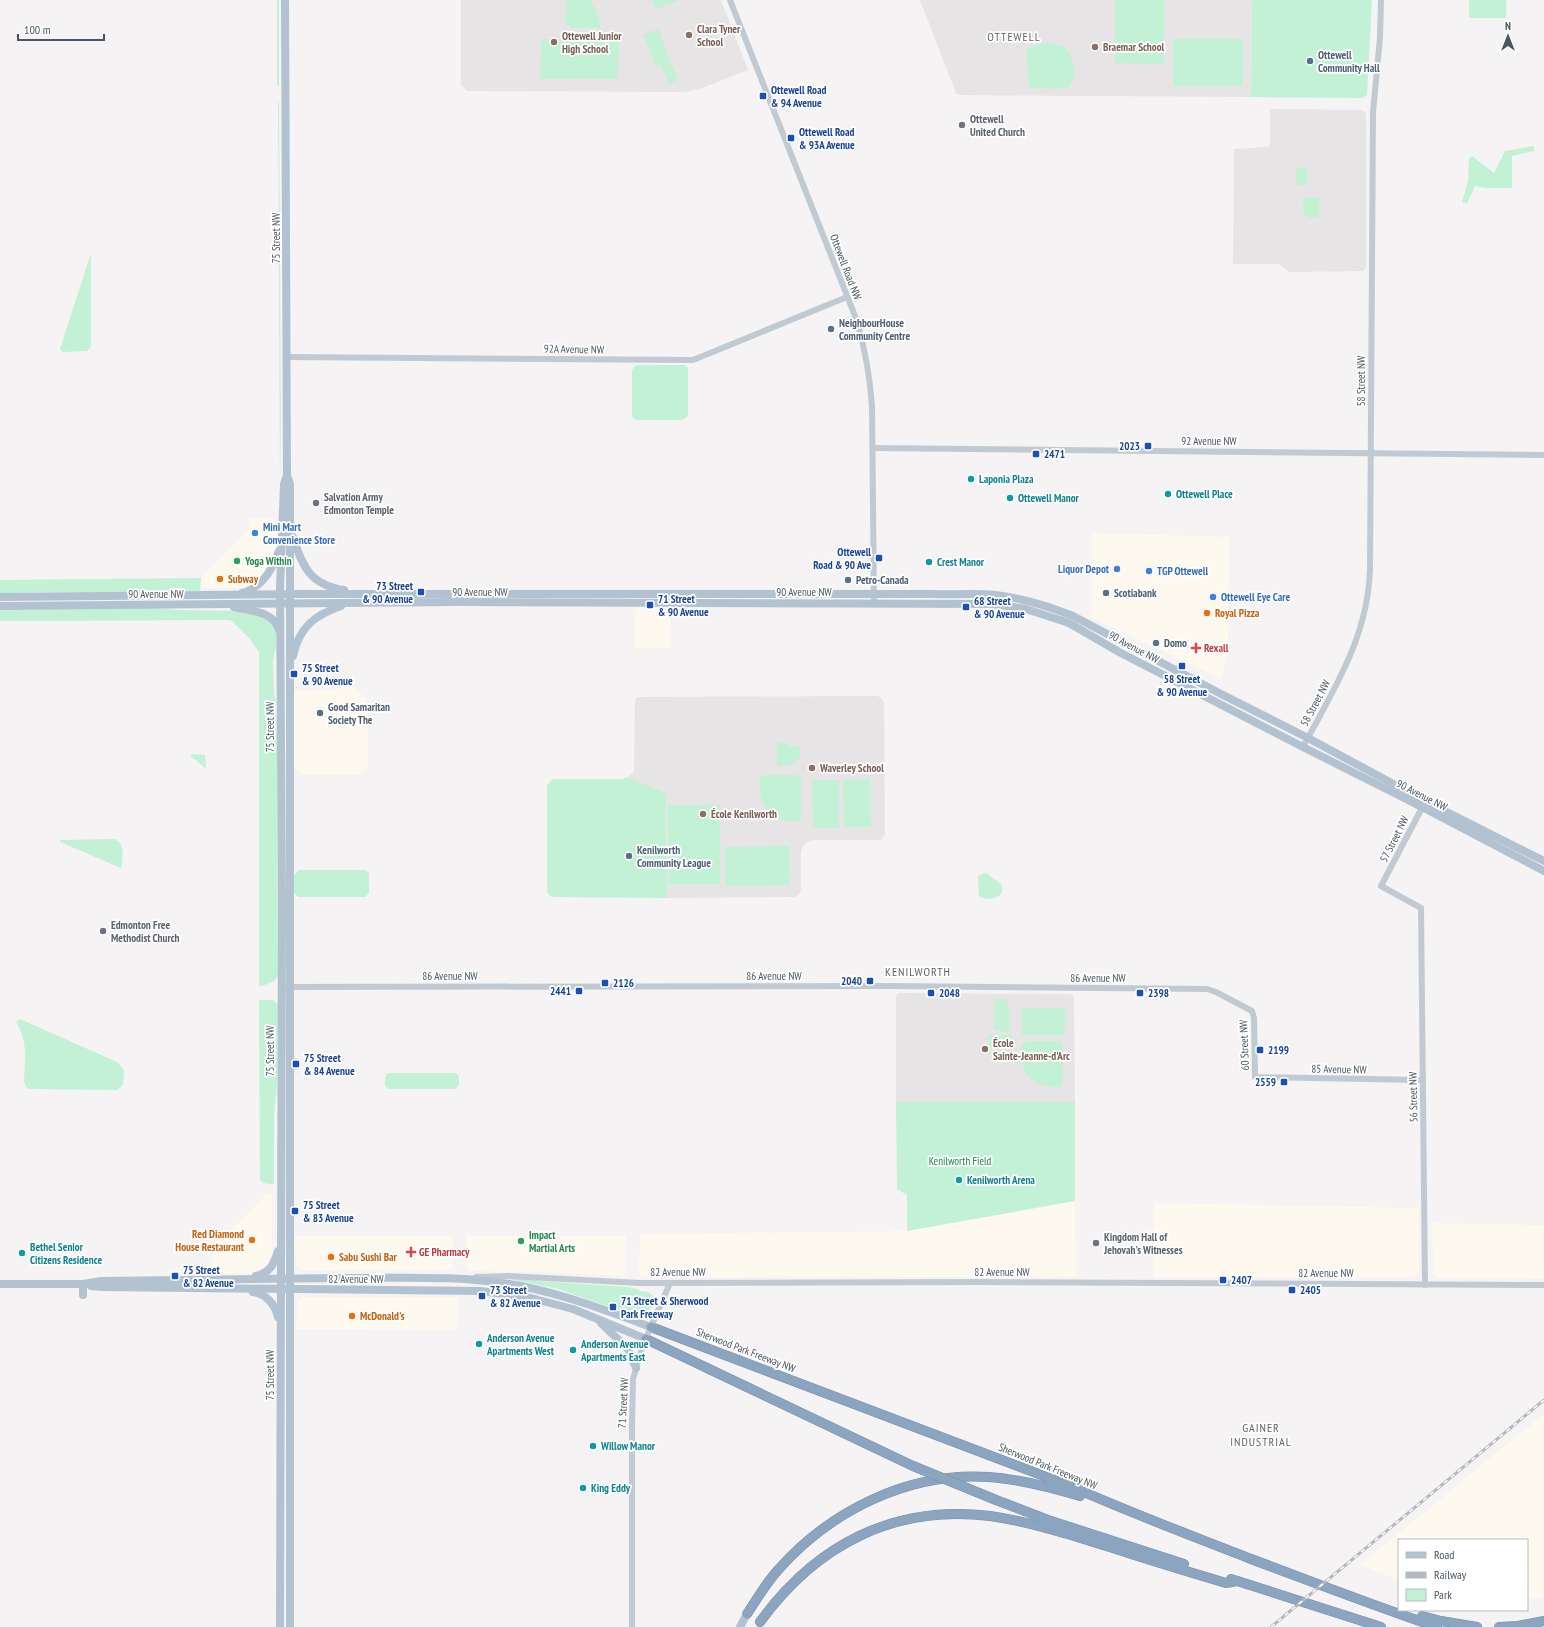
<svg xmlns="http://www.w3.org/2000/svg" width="1544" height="1627" font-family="'PT Sans Narrow',sans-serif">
<rect width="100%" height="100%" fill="#f5f3f3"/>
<g fill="#fdf9ef">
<polygon points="249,518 271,518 279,530 275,554 265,572 251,586 242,588 201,588 201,578 249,529"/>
<polygon points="1092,533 1229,537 1228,640 1222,679 1092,618"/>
<polygon points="643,606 665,606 670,609 670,648 635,648 635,613 638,607"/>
<polygon points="338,677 367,698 368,765 361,775 302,775 294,768 294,691 335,690 335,680"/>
<polygon points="267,1194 272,1194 272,1255 268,1264 264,1268 250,1273 227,1274 212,1268 212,1237 224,1237"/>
<polygon points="1075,1201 1076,1277 642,1277 639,1272 640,1234 907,1231"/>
<polygon points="1154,1203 1419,1208 1419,1272 1414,1277 1154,1277"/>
<polygon points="1432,1223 1544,1225 1544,1279 1437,1278 1433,1273"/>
<polygon points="295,1236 453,1236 453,1268 451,1270 303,1271 296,1265"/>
<polygon points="466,1236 626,1236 625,1273 622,1276 551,1272 469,1271 467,1268"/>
<polygon points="303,1297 459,1297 458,1327 455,1330 296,1329 298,1301"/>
<polygon points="1544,1414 1544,1598 1527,1599 1527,1540 1399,1540 1399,1580 1360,1565"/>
</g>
<g fill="#e6e4e5">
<polygon points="461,0 721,0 748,70 700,89 683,92 467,91 461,85"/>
<polygon points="920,0 1252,0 1251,97 959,95 956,93"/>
<polygon points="1270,109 1362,110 1366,114 1366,267 1364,271 1290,272 1279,264 1233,264 1234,149 1268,147 1270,144"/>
<polygon points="878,696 884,701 885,834 881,840 813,840 805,843 801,851 801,889 799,895 794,897 667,898 666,793 628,777 634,772 635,700 637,697"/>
<polygon points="898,993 1071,994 1074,997 1075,1102 896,1102 896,996"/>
</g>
<g fill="#c3f1d5">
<polygon points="277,0 279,0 279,87 277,85"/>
<path d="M566 0H589C597 9 599 16 600 28H571L566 23Z"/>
<polygon points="652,0 679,0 656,9"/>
<polygon points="1115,0 1164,0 1164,64 1115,63"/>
<polygon points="1252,0 1372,0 1367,95 1363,98 1251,97"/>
<rect x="1469" y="0" width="37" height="18"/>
<polygon points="658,29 678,80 669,84 661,65 656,67 643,35"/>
<polygon points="541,39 619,39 618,79 540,79"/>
<rect x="1173" y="39" width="70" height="47"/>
<polygon points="1051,43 1064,47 1070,53 1074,65 1074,79 1068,88 1031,88 1029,86 1026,51 1035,45"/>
<polygon points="278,102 279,103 281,423 280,484"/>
<polygon points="1534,146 1534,151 1512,156 1512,188 1485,188 1475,186 1467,204 1462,202 1468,181 1469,158 1472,156 1494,173 1505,151"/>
<rect x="1296" y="168" width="11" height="17"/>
<polygon points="1303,198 1319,198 1319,217 1310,218 1304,215"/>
<polygon points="90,256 91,256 91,347 87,351 63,352 60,349 61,346"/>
<polygon points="636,365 685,365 688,369 688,416 682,420 636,420 632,417 632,370"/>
<polygon points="201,578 200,591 0,593 0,580"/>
<polygon points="142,607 179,610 239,611 266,617 276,629 276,647 273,660 274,692 276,702 277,731 278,976 274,981 262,986 259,985 259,652 250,639 232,621 228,620 0,621 0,608"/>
<polygon points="777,743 788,743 788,746 800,746 800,758 790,765 777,765"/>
<polygon points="191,754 205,755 206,769 191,756"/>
<path d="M766 775H798L801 779V812L799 821C770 824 757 805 760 778Z"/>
<polygon points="628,777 666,793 667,898 552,897 547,892 547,786 551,780 554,779 622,779"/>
<polygon points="870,779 871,827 844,827 843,780"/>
<polygon points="812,780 839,780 839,828 813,828"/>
<polygon points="668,805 720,805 720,884 669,884"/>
<path d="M114 839C126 843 122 856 122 866L121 868 60 842V840Z"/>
<polygon points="789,846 790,885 725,886 725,847"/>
<polygon points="299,870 365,870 369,873 369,893 365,897 298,897 294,893 294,875"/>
<path d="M983 873H986L1002 885C1006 898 988 902 979 896L978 876Z"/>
<polygon points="996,998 1007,1000 1008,1003 1010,1029 1008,1032 1003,1032 1002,1030 997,1030 994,1028 994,1002"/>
<path d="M259 1000H273L278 1005 277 1084 274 1117V1184C268 1185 265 1184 260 1180Z"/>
<rect x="1022" y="1008" width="43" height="27"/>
<path d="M20 1019 117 1062 124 1070 123 1085 117 1090 29 1089 26 1086 24 1082C25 1061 28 1040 16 1022Z"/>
<rect x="988" y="1035" width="24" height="12"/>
<path d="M1028 1041H1059L1063 1045V1079L1061 1087C1032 1090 1018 1071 1022 1044Z"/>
<polygon points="389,1073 455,1073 457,1074 459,1077 459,1085 455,1089 389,1089 385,1086 385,1078 386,1074"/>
<polygon points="896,1102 1075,1102 1075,1201 907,1231 907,1195 897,1189"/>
<path d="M509 1279H532L540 1281 627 1287 638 1289 640 1291 648 1292 652 1295C656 1305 647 1313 641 1318L558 1289Z"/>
</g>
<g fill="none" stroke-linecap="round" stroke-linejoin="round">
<g stroke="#7690ad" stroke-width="10">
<g id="highway">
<path d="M651 1327 1068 1485C1128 1512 1190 1535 1251 1559 1313 1582 1374 1606 1437 1627"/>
<polyline points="646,1339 913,1466"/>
<polyline points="996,1500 1048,1520 1184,1564"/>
<polyline points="1231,1579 1381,1627"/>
<path d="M747 1614C757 1599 766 1583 778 1570 830 1511 908 1472 988 1477 1019 1479 1050 1487 1080 1496"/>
<polyline points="1422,1616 1441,1621 1477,1627"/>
<path d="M760 1622C816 1545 894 1504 990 1516 1032 1522 1075 1536 1116 1549 1152 1561 1189 1572 1226 1583L1237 1581"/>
<polyline points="1499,1627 1518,1626 1544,1621"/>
</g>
</g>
<g stroke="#c1cad2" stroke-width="6">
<path d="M730 0 857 321C865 349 870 377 872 406L874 603"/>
<polyline points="287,357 693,360 847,297"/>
<polyline points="873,448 1544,455"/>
<path d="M1303 747C1334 689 1368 637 1370 569L1373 112 1380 38 1381 0"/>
<polyline points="1424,804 1381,886 1421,908 1425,1285"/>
<polyline points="281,987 890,986 1207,989 1216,992 1252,1011 1254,1018 1255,1077 1423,1080"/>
<polyline points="476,1277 508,1276 640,1283 980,1282 1544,1285"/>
<polyline points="632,1627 632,1424 633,1379 643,1345 670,1283"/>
</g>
<g stroke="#b3c2d1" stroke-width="8">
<polyline points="285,0 287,475 290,484 290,1627"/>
<path d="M293 537C302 566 310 585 344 590"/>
<path d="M242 593C262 588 273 568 279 551"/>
<path d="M0 597 296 594H933C954 595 975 593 995 595 1022 598 1048 606 1073 616L1221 694 1308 738 1425 801 1544 861"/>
<polyline points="0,606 458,602 993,604 1026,609 1069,623 1119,652 1303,747 1422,807 1544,871"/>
<path d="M234 607C250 611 274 611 279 630"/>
<path d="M293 656C299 627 315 615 341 606"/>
<path d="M256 1276C270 1273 274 1264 278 1251"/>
<path d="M0 1284H83L101 1281C182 1280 262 1279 343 1278 403 1278 462 1275 521 1286 566 1295 608 1311 651 1327"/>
<polyline points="83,1284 83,1295"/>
<polyline points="91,1286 101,1287 481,1291 527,1297 573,1309 646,1339"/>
<path d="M253 1292C266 1294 275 1304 278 1317"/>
<polyline points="601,1323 628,1349 636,1368"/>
<polyline points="280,1627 282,903 280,588 284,484 287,475"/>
<polyline points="740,1627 747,1614"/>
</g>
<use href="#highway" stroke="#8ba5c1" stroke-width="9"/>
<g stroke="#b5b8bd" stroke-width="3">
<polyline id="rail" points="1271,1627 1544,1400"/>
</g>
<use href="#rail" stroke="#fff" stroke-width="1.5" stroke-dasharray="4.5" stroke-linecap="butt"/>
<g stroke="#7690ad" stroke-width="10" stroke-linecap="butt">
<polyline id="highway-bridge" points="913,1466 996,1500"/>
</g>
<use href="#highway-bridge" stroke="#8ba5c1" stroke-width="9"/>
</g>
<g fill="#8d6e63" stroke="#fff" stroke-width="1.5">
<circle cx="689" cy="35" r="4"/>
<circle cx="554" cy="42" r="4"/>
<circle cx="1095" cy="47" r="4"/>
<circle cx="812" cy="768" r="4"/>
<circle cx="703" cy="814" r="4"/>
<circle cx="985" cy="1049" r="4"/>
</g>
<g fill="#5c6f8a" stroke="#fff" stroke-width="1.5">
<circle cx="1310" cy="61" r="4"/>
<circle cx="831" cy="329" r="4"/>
<circle cx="848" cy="580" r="4"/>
<circle cx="1106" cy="593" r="4"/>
<circle cx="1156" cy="643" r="4"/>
<circle cx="320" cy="713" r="4"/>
<circle cx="629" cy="856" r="4"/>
</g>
<g fill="#1a4fb4" stroke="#fff" stroke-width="1.5">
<rect x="759" y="92" width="8" height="8" rx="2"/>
<rect x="787" y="134" width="8" height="8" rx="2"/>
<rect x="1144" y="442" width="8" height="8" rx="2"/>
<rect x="1032" y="450" width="8" height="8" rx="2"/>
<rect x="875" y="554" width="8" height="8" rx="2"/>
<rect x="417" y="588" width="8" height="8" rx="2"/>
<rect x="646" y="601" width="8" height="8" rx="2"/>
<rect x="962" y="603" width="8" height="8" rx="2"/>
<rect x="1178" y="662" width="8" height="8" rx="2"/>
<rect x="290" y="670" width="8" height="8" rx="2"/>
<rect x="866" y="977" width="8" height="8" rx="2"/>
<rect x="601" y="979" width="8" height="8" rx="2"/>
<rect x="575" y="987" width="8" height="8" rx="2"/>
<rect x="927" y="989" width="8" height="8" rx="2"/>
<rect x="1136" y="989" width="8" height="8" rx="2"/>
<rect x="1256" y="1046" width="8" height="8" rx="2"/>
<rect x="292" y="1060" width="8" height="8" rx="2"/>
<rect x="1280" y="1078" width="8" height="8" rx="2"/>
<rect x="291" y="1207" width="8" height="8" rx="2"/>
<rect x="171" y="1272" width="8" height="8" rx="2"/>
<rect x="1219" y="1276" width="8" height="8" rx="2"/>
<rect x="1288" y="1286" width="8" height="8" rx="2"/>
<rect x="478" y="1292" width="8" height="8" rx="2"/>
<rect x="609" y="1303" width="8" height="8" rx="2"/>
</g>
<g fill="#6b7280" stroke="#fff" stroke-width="1.5">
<circle cx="962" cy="125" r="4"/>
<circle cx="316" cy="503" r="4"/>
<circle cx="103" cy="931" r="4"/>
<circle cx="1096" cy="1243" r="4"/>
</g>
<g fill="#0f9aa8" stroke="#fff" stroke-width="1.5">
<circle cx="971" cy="479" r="4"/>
<circle cx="1168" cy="494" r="4"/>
<circle cx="1010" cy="498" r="4"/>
<circle cx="929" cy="562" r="4"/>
<circle cx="959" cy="1180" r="4"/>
<circle cx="22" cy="1253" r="4"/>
<circle cx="479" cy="1344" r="4"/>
<circle cx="573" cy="1350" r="4"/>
<circle cx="593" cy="1446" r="4"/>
<circle cx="583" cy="1488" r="4"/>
</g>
<g fill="#3f7fe0" stroke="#fff" stroke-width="1.5">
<circle cx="255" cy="533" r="4"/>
<circle cx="1117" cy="569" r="4"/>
<circle cx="1149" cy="571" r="4"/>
<circle cx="1213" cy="597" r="4"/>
</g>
<g fill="#2e9e5b" stroke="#fff" stroke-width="1.5">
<circle cx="237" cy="561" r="4"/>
<circle cx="521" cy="1241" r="4"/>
</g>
<g fill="#e8710a" stroke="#fff" stroke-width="1.5">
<circle cx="220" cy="579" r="4"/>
<circle cx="1207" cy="613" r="4"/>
<circle cx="252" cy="1240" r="4"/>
<circle cx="331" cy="1257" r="4"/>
<circle cx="352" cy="1316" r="4"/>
</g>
<g fill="#e0444e" stroke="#fff" stroke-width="1.5">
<path d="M1194 642h4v4h4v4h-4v4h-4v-4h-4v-4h4z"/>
<path d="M409 1246h4v4h4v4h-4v4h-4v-4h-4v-4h4z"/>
</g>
<g text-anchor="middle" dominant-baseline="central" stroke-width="3.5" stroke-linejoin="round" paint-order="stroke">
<g font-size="11" font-weight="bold" fill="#785e54" stroke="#fff" text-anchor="start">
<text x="697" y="29">Clara Tyner<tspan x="697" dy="13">School</tspan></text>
<text x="562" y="36">Ottewell Junior<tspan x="562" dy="13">High School</tspan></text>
<text x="1103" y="47">Braemar School</text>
<text x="820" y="768">Waverley School</text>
<text x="711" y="814">École Kenilworth</text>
<text x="993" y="1043">École<tspan x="993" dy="13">Sainte-Jeanne-d'Arc</tspan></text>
</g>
<g font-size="11" font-weight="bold" fill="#4e5e75" stroke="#fff" text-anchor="start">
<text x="1318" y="55">Ottewell<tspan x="1318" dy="13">Community Hall</tspan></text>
<text x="839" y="323">NeighbourHouse<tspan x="839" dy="13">Community Centre</tspan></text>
<text x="856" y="580">Petro-Canada</text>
<text x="1114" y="593">Scotiabank</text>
<text x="1164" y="643">Domo</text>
<text x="328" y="707">Good Samaritan<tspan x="328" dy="13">Society The</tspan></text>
<text x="637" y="850">Kenilworth<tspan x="637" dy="13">Community League</tspan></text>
</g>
<g font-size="11" font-weight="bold" fill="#164399" stroke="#fff" text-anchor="start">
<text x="771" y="90">Ottewell Road<tspan x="771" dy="13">&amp; 94 Avenue</tspan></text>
<text x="799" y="132">Ottewell Road<tspan x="799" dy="13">&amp; 93A Avenue</tspan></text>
<text x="1140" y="446" text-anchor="end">2023</text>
<text x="1044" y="454">2471</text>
<text x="871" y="552" text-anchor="end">Ottewell<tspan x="871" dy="13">Road &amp; 90 Ave</tspan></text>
<text x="413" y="586" text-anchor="end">73 Street<tspan x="413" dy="13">&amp; 90 Avenue</tspan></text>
<text x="658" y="599">71 Street<tspan x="658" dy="13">&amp; 90 Avenue</tspan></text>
<text x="974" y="601">68 Street<tspan x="974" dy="13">&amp; 90 Avenue</tspan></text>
<text x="302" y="668">75 Street<tspan x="302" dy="13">&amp; 90 Avenue</tspan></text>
<text x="1182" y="679" text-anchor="middle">58 Street<tspan x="1182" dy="13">&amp; 90 Avenue</tspan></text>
<text x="862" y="981" text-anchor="end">2040</text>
<text x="613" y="983">2126</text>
<text x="571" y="991" text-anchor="end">2441</text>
<text x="939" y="993">2048</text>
<text x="1148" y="993">2398</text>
<text x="1268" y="1050">2199</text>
<text x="304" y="1058">75 Street<tspan x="304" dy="13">&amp; 84 Avenue</tspan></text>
<text x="1276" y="1082" text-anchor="end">2559</text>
<text x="303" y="1205">75 Street<tspan x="303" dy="13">&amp; 83 Avenue</tspan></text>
<text x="183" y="1270">75 Street<tspan x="183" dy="13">&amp; 82 Avenue</tspan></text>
<text x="1231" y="1280">2407</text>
<text x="490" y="1290">73 Street<tspan x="490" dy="13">&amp; 82 Avenue</tspan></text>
<text x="1300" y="1290">2405</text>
<text x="621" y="1301">71 Street &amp; Sherwood<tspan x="621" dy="13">Park Freeway</tspan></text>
</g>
<g font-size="11" font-weight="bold" fill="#5b616d" stroke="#fff" text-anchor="start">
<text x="970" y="119">Ottewell<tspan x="970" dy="13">United Church</tspan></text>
<text x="324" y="497">Salvation Army<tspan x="324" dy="13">Edmonton Temple</tspan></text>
<text x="111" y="925">Edmonton Free<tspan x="111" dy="13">Methodist Church</tspan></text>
<text x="1104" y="1237">Kingdom Hall of<tspan x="1104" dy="13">Jehovah's Witnesses</tspan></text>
</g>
<g font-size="11" fill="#4a5661" stroke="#fff">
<text transform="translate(276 238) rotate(-90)">75 Street NW</text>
<text transform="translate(846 267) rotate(69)">Ottewell Road NW</text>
<text transform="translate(574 349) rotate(1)">92A Avenue NW</text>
<text transform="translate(1361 381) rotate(-90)">58 Street NW</text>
<text x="1209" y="441">92 Avenue NW</text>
<text x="480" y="592">90 Avenue NW</text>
<text x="804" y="592">90 Avenue NW</text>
<text x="156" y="594">90 Avenue NW</text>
<text transform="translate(1134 647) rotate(28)">90 Avenue NW</text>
<text transform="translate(1315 703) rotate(-62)">58 Street NW</text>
<text transform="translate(270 727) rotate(-90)">75 Street NW</text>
<text transform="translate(1422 795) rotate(27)">90 Avenue NW</text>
<text transform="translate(1394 839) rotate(-63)">57 Street NW</text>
<text x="450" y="976">86 Avenue NW</text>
<text x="774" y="976">86 Avenue NW</text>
<text x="1098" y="978">86 Avenue NW</text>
<text transform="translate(1244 1045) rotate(-92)">60 Street NW</text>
<text transform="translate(270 1051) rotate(-90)">75 Street NW</text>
<text transform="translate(1339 1069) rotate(1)">85 Avenue NW</text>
<text transform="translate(1413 1097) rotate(-91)">56 Street NW</text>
<text x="678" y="1272">82 Avenue NW</text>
<text x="1002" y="1272">82 Avenue NW</text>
<text x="1326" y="1273">82 Avenue NW</text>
<text x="356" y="1279">82 Avenue NW</text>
<text transform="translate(746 1350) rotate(21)">Sherwood Park Freeway NW</text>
<text transform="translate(270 1375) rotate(-90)">75 Street NW</text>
<text transform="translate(623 1403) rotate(-87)">71 Street NW</text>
<text transform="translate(1048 1466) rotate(22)">Sherwood Park Freeway NW</text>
</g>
<g font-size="11" font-weight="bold" fill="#0d838f" stroke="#fff" text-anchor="start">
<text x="979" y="479">Laponia Plaza</text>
<text x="1176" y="494">Ottewell Place</text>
<text x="1018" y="498">Ottewell Manor</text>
<text x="937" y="562">Crest Manor</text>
<text x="967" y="1180">Kenilworth Arena</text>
<text x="30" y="1247">Bethel Senior<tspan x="30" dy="13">Citizens Residence</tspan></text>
<text x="487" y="1338">Anderson Avenue<tspan x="487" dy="13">Apartments West</tspan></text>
<text x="581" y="1344">Anderson Avenue<tspan x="581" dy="13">Apartments East</tspan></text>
<text x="601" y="1446">Willow Manor</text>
<text x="591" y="1488">King Eddy</text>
</g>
<g font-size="11" font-weight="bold" fill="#366cbe" stroke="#fff" text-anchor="start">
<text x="263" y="527">Mini Mart<tspan x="263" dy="13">Convenience Store</tspan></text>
<text x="1109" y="569" text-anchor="end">Liquor Depot</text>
<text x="1157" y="571">TGP Ottewell</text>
<text x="1221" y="597">Ottewell Eye Care</text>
</g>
<g font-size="11" font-weight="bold" fill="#27864d" stroke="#fff" text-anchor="start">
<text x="245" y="561">Yoga Within</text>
<text x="529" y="1235">Impact<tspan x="529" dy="13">Martial Arts</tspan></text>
</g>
<g font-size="11" font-weight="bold" fill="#c56008" stroke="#fff" text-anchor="start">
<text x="228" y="579">Subway</text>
<text x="1215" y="613">Royal Pizza</text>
<text x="244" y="1234" text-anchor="end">Red Diamond<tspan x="244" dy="13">House Restaurant</tspan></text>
<text x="339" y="1257">Sabu Sushi Bar</text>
<text x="360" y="1316">McDonald's</text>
</g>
<g font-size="11" font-weight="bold" fill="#be3a42" stroke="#fff" text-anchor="start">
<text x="1204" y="648">Rexall</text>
<text x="419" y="1252">GE Pharmacy</text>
</g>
<g font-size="11" fill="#17864f" stroke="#fff">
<text x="960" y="1161">Kenilworth Field</text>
</g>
<g font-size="12" letter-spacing="1" fill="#5f6368" stroke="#fff">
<text x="1014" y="36">OTTEWELL</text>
<text x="918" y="971">KENILWORTH</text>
<text x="1261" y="1427">GAINER<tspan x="1261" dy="14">INDUSTRIAL</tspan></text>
</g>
</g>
<rect x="1398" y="1539" width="130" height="72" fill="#ffffff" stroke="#b7bbc0"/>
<rect x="1406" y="1552" width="20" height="6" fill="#b3c2d1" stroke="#b7bbc0"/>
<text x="1434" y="1559" font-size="12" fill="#4a5661">Road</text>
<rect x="1406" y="1572" width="20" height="6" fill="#b5b8bd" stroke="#b7bbc0"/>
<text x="1434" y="1579" font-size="12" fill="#4a5661">Railway</text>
<rect x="1406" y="1589" width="20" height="12" fill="#c3f1d5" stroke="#b7bbc0"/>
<text x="1434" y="1599" font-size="12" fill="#4a5661">Park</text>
<g transform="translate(1508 36)" stroke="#ffffff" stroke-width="3" paint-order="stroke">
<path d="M0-3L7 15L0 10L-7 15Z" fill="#4a5661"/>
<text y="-6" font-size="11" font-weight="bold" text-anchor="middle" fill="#4a5661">N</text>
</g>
<path d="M18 34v6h86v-6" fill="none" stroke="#4a5661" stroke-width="2"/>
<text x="24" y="34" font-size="12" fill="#4a5661" stroke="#ffffff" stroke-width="3" paint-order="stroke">100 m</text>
</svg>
